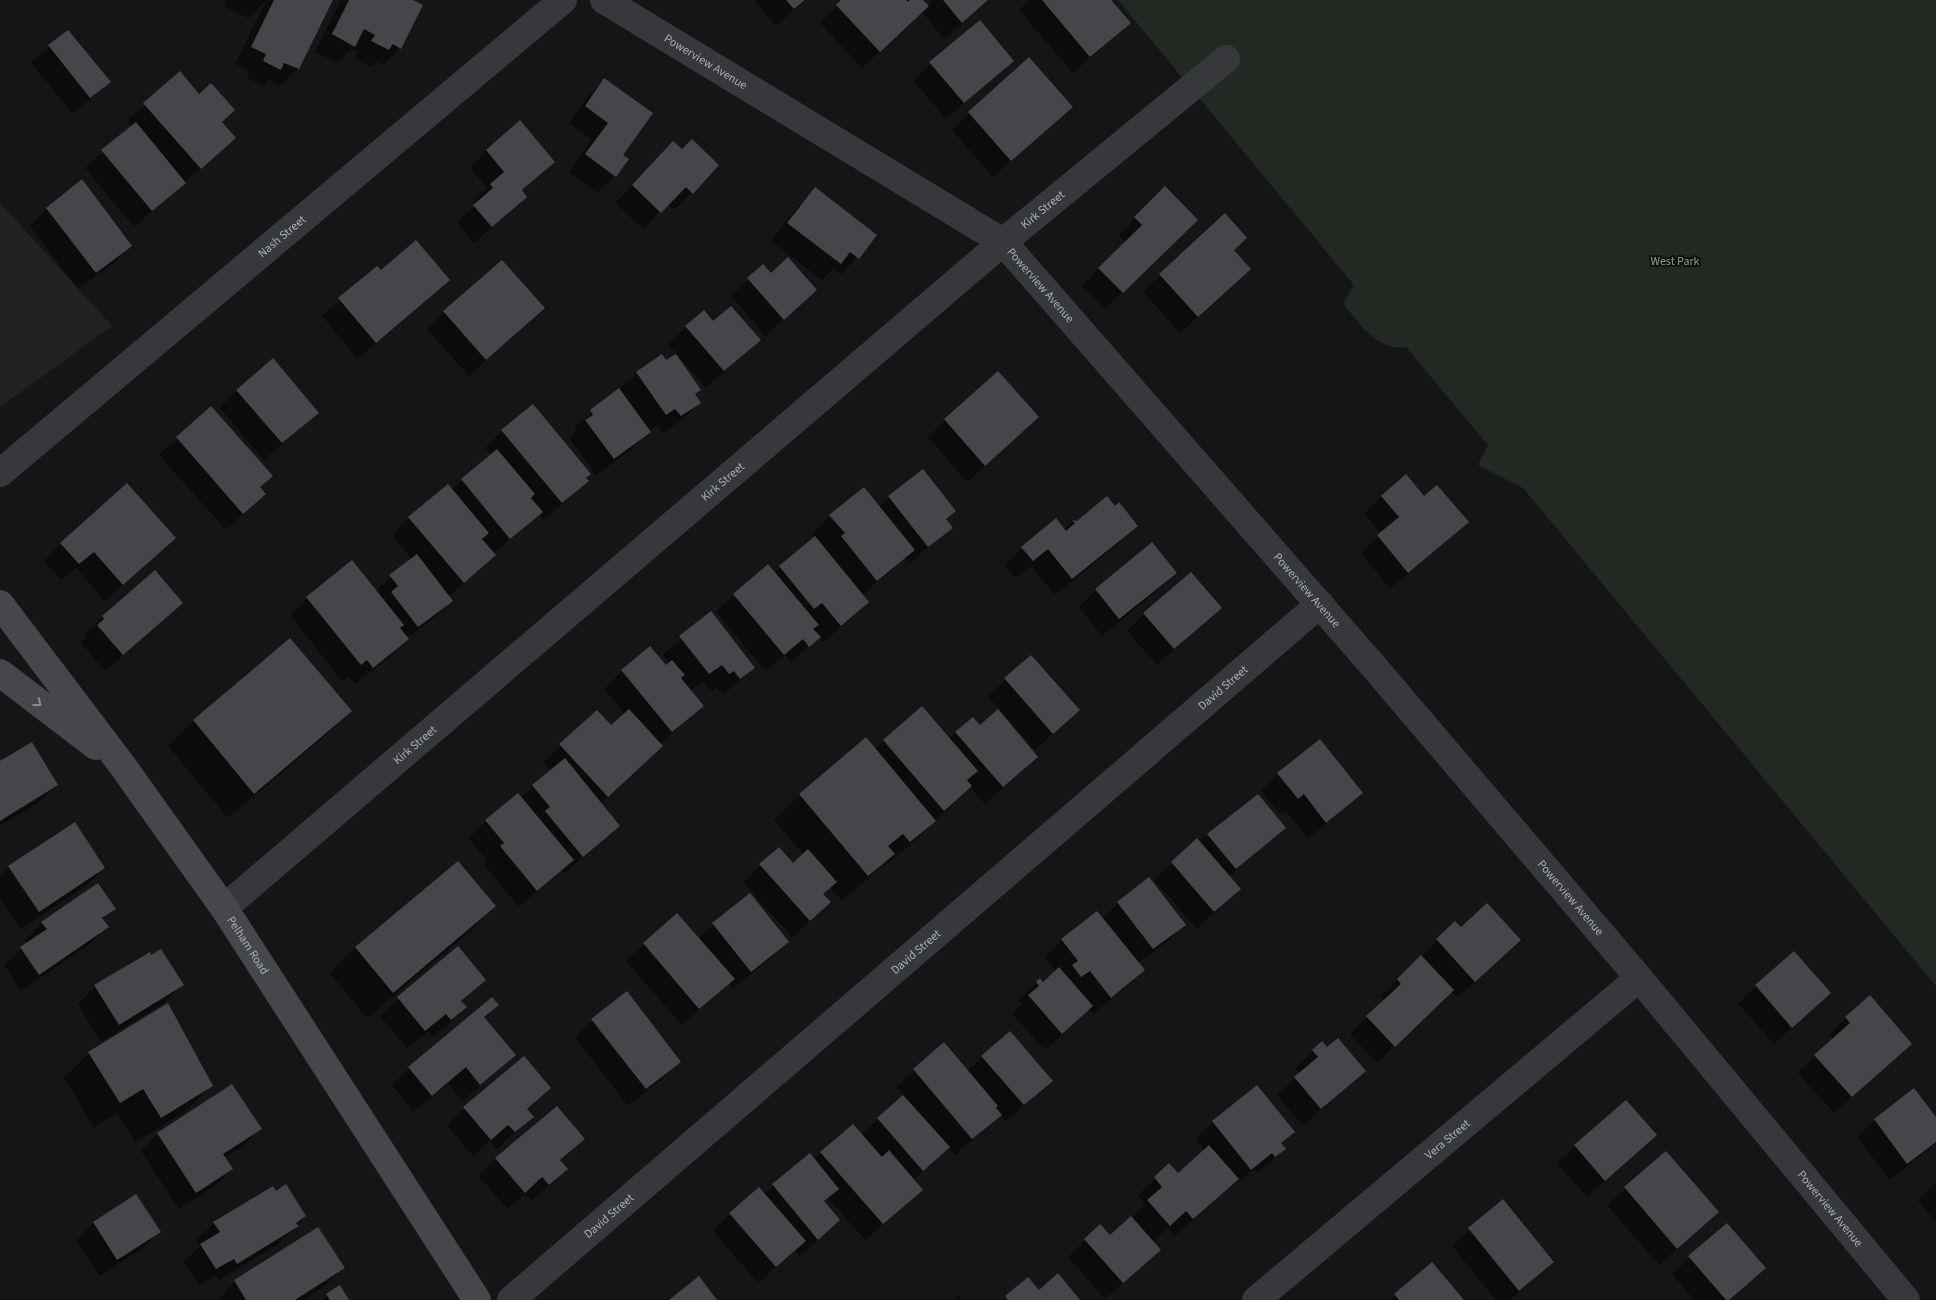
<svg xmlns="http://www.w3.org/2000/svg" width="1936" height="1300" font-family="'Source Sans 3',sans-serif">
<rect width="100%" height="100%" fill="#151517"/>
<polygon fill="#212224" points="0,203 112,326 0,407"/>
<path fill="#222922" d="M1118 0H1936V986L1523 488 1478 465 1488 445 1406 347C1378 352 1359 322 1343 304L1354 285Z"/>
<g fill="#0007">
<polygon points="226,0 332,0 298,69 281,86 269,80 263,86 247,78 249,71 235,64 266,1 248,18 223,6"/>
<polygon points="341,0 410,0 400,48 383,65 376,61 371,67 355,59 358,52 351,49 337,63 315,52"/>
<polygon points="754,0 806,0 776,26"/>
<polygon points="843,0 904,0 908,4 912,0 921,0 927,6 933,0 989,0 944,39 922,12 862,68 820,23"/>
<polygon points="1029,0 1110,0 1129,23 1073,73 1019,10"/>
<polygon points="68,31 109,82 73,114 31,63"/>
<polygon points="1012,61 946,119 913,80 930,63"/>
<polygon points="179,73 234,138 134,227 85,168 132,127 127,121"/>
<polygon points="605,80 622,156 615,176 598,193 569,172 592,140 569,123 587,97"/>
<polygon points="1071,107 993,177 952,130 969,113"/>
<polygon points="487,150 553,162 521,192 526,197 474,243 457,223 476,205 473,202 487,188 470,168"/>
<polygon points="682,150 718,165 674,210 668,204 643,229 615,203 656,160"/>
<polygon points="1165,188 1196,220 1105,309 1082,286 1125,242 1118,235"/>
<polygon points="815,189 876,235 841,275 833,269 822,280 771,241 798,206"/>
<polygon points="47,209 131,245 114,263 78,289 30,226"/>
<polygon points="1233,251 1249,269 1180,333 1143,292 1160,275"/>
<polygon points="763,266 771,274 815,290 766,336 731,296"/>
<polygon points="377,267 381,272 449,280 358,359 322,316"/>
<polygon points="543,308 469,376 427,329 444,312"/>
<polygon points="703,312 713,323 759,340 706,388 678,356 677,357 700,390 694,396 699,403 682,420 663,433 658,425 649,431 632,449 596,475 569,438 576,431 574,428 637,373 666,362 677,354 668,344"/>
<polygon points="237,390 317,413 264,460 220,408"/>
<polygon points="211,408 264,494 226,530 159,455"/>
<polygon points="1037,417 967,482 928,437 945,420"/>
<polygon points="502,431 587,481 544,520 539,514 493,554 477,572 448,597 451,600 434,618 407,638 390,656 355,684 349,676 343,682 290,615 307,598 375,591 412,559 392,535 409,518 451,490 491,455 485,448"/>
<polygon points="923,470 955,511 945,520 951,527 910,563 905,558 862,595 868,602 824,642 819,637 791,663 785,655 766,671 716,612 734,595 774,573 816,537 813,533 830,516 879,507"/>
<polygon points="1382,496 1424,498 1467,522 1390,589 1361,553 1381,534 1365,514"/>
<polygon points="1073,521 1136,526 1119,543 1055,595 1031,566 1015,578 1005,565 1022,548 1064,530"/>
<polygon points="61,543 157,555 105,601 76,568 61,580 44,561"/>
<polygon points="155,572 182,603 105,671 81,643 87,636 85,634 103,617"/>
<polygon points="1176,573 1158,590 1102,636 1079,607 1096,590"/>
<polygon points="1220,608 1157,665 1127,631 1144,614"/>
<polygon points="711,613 754,668 723,695 716,687 711,691 704,681 691,691 702,706 660,744 644,763 601,803 619,826 565,873 562,870 519,907 484,864 487,861 469,838 486,821 521,798 551,771 543,763 596,712 610,727 625,714 604,689 622,671 650,647 665,666 670,663 663,655"/>
<polygon points="290,640 350,711 325,736 228,818 168,746 193,721"/>
<polygon points="1031,656 1078,710 1035,750 988,696"/>
<polygon points="922,707 949,739 956,732 979,726 1036,757 985,804 970,787 909,846 884,866 883,865 842,901 830,887 823,895 812,919 792,937 743,882 760,865 793,865 804,855 774,820 800,795 866,739 875,749"/>
<polygon points="0,763 57,785 39,802 0,826"/>
<polygon points="1278,774 1362,793 1308,839 1286,811 1281,815 1261,791"/>
<polygon points="1284,828 1228,877 1240,889 1197,929 1154,880 1172,863 1208,835"/>
<polygon points="458,862 494,906 469,932 367,1018 330,973 355,948"/>
<polygon points="9,867 104,868 87,885 21,929 0,897 0,876"/>
<polygon points="750,895 787,942 770,959 733,988 729,983 682,1025 626,961 677,915 698,939"/>
<polygon points="1118,903 1184,925 1167,942 1138,963 1144,970 1126,987 1093,1014 1089,1009 1045,1050 1012,1014 1022,1003 1019,1000 1036,983 1043,984 1056,971 1045,957 1062,940 1102,919"/>
<polygon points="114,908 102,920 107,927 90,944 21,991 4,965 28,943 25,940 42,923"/>
<polygon points="1455,923 1461,929 1519,940 1457,998 1451,991 1377,1063 1350,1034 1384,1001 1380,997"/>
<polygon points="458,948 484,980 461,1002 465,1007 448,1024 433,1037 428,1031 407,1048 380,1016"/>
<polygon points="1794,953 1830,993 1774,1044 1738,1003"/>
<polygon points="182,985 165,1002 101,1042 78,1004 95,986"/>
<polygon points="497,1005 483,1019 514,1055 463,1101 448,1084 414,1112 392,1085 409,1068"/>
<polygon points="1846,1018 1911,1044 1834,1113 1798,1073 1833,1039 1829,1035"/>
<polygon points="592,1020 679,1062 662,1079 628,1106 575,1037"/>
<polygon points="944,1044 967,1072 982,1057 1051,1081 1006,1122 1000,1114 955,1155 948,1147 913,1180 921,1190 865,1240 828,1198 823,1203 839,1220 800,1256 795,1250 758,1283 713,1231 730,1214 764,1194 810,1155 814,1160 821,1152 861,1135 904,1096 896,1087"/>
<polygon points="1327,1049 1364,1071 1303,1126 1277,1095 1300,1073 1296,1068 1313,1051"/>
<polygon points="89,1053 212,1085 186,1111 135,1142 117,1113 94,1127 64,1078"/>
<polygon points="550,1088 527,1110 532,1116 497,1149 490,1141 473,1156 447,1125 464,1108"/>
<polygon points="1914,1090 1936,1119 1936,1143 1890,1180 1857,1137 1875,1120"/>
<polygon points="1626,1102 1655,1135 1587,1197 1557,1163"/>
<polygon points="1213,1122 1293,1132 1280,1144 1284,1149 1258,1173 1254,1169 1233,1186 1232,1184 1175,1236 1168,1228 1152,1242 1159,1250 1105,1299 1068,1257 1085,1240 1109,1237 1131,1218 1145,1204 1138,1195 1169,1165 1178,1174 1205,1151 1196,1139"/>
<polygon points="260,1128 243,1146 224,1158 232,1169 215,1186 179,1209 141,1151 158,1134"/>
<polygon points="584,1139 560,1162 566,1169 531,1201 525,1194 507,1209 479,1176 496,1159"/>
<polygon points="1666,1153 1717,1212 1659,1265 1607,1205"/>
<polygon points="1936,1183 1936,1221 1918,1201"/>
<polygon points="276,1193 305,1216 297,1226 280,1243 219,1280 216,1275 199,1286 184,1262 200,1246 196,1240 214,1223"/>
<polygon points="136,1196 160,1231 142,1249 100,1276 76,1241 93,1223"/>
<polygon points="1503,1201 1553,1262 1510,1300 1496,1300 1452,1246"/>
<polygon points="1727,1225 1764,1268 1730,1300 1694,1300 1672,1274"/>
<polygon points="318,1228 343,1268 326,1285 303,1300 218,1300 235,1281"/>
<polygon points="327,1295 348,1300 322,1300"/>
<polygon points="958,1295 962,1300 952,1300"/>
<polygon points="1395,1295 1463,1300 1390,1300"/>
</g>
<g fill="#44464a">
<polygon points="274,0 333,0 299,69 284,63 281,70 263,61 266,54 251,47"/>
<polygon points="349,0 413,0 423,5 401,49 393,44 389,50 371,41 375,35 364,29 355,47 332,34"/>
<polygon points="786,0 805,0 794,9"/>
<polygon points="841,0 906,0 908,2 910,0 923,0 929,6 880,52 836,5"/>
<polygon points="943,0 988,0 962,23"/>
<polygon points="1042,0 1111,0 1131,23 1090,57"/>
<polygon points="980,20 1014,61 964,103 929,62"/>
<polygon points="68,30 111,82 90,98 48,45"/>
<polygon points="1029,57 1073,107 1011,161 968,112"/>
<polygon points="180,71 199,94 211,83 235,110 222,122 236,138 201,169 143,103"/>
<polygon points="604,78 653,113 623,155 629,159 616,177 585,154 608,123 585,106"/>
<polygon points="520,120 555,162 522,190 527,197 492,227 473,205 493,188 490,184 504,172 486,150"/>
<polygon points="136,122 186,183 152,211 101,150"/>
<polygon points="692,139 719,165 693,194 686,187 661,213 632,185 673,141 682,149"/>
<polygon points="82,179 132,246 96,273 46,208"/>
<polygon points="1165,186 1198,220 1123,293 1098,268 1142,225 1134,217"/>
<polygon points="815,187 877,235 859,259 850,252 841,264 787,223"/>
<polygon points="1225,213 1247,238 1234,250 1251,269 1198,317 1159,274"/>
<polygon points="416,240 450,280 376,343 338,298 377,266 381,270"/>
<polygon points="788,257 817,290 784,320 747,278 763,264 771,273"/>
<polygon points="502,260 545,308 486,360 443,311"/>
<polygon points="731,306 761,340 724,371 685,326 704,310 713,321"/>
<polygon points="662,354 666,360 676,354 701,390 695,394 701,403 681,416 675,409 666,415 636,372"/>
<polygon points="273,358 319,413 282,443 236,390"/>
<polygon points="998,371 1039,417 985,466 944,419"/>
<polygon points="619,388 651,432 614,459 585,420 593,415 590,410"/>
<polygon points="533,404 591,474 586,478 589,481 562,503 501,430"/>
<polygon points="211,406 273,476 260,487 266,494 243,514 176,437"/>
<polygon points="497,449 535,494 531,498 543,512 510,539 461,479"/>
<polygon points="923,469 956,511 946,519 953,528 928,547 888,496"/>
<polygon points="1406,474 1424,496 1437,485 1469,522 1408,573 1377,535 1399,517 1381,496"/>
<polygon points="127,483 176,538 123,585 94,552 79,564 60,543"/>
<polygon points="448,484 489,533 482,539 496,555 464,583 408,517"/>
<polygon points="864,487 915,550 877,581 841,536 845,533 829,515"/>
<polygon points="1107,496 1115,506 1119,502 1138,526 1072,579 1048,549 1033,561 1021,547 1056,518 1066,531 1075,523 1072,520 1077,521"/>
<polygon points="815,536 869,602 841,626 822,603 814,609 779,566"/>
<polygon points="1152,542 1177,573 1119,619 1095,589"/>
<polygon points="417,554 453,601 418,627 391,592 398,586 389,575"/>
<polygon points="352,560 404,625 400,628 409,639 373,668 367,660 361,665 306,597"/>
<polygon points="768,564 819,625 813,629 821,637 809,647 803,639 784,655 733,594"/>
<polygon points="155,570 183,603 123,655 97,625 104,619 102,616"/>
<polygon points="1191,572 1222,608 1174,649 1143,613"/>
<polygon points="711,611 755,668 740,679 734,671 729,674 722,665 709,674 679,636"/>
<polygon points="290,638 352,711 254,794 193,720"/>
<polygon points="650,646 666,665 672,660 685,675 681,678 704,706 672,732 621,670"/>
<polygon points="1031,655 1080,710 1053,734 1004,678"/>
<polygon points="922,706 978,771 967,780 972,786 944,811 883,740"/>
<polygon points="629,709 663,746 608,797 559,744 597,710 611,725"/>
<polygon points="998,709 1038,757 1003,787 955,732 973,717 980,725"/>
<polygon points="866,737 936,821 910,842 903,834 888,846 895,854 868,876 799,794"/>
<polygon points="1320,739 1363,793 1326,823 1304,794 1298,799 1277,773"/>
<polygon points="32,742 58,785 0,821 0,761"/>
<polygon points="565,758 620,826 583,857 545,811 550,807 532,785"/>
<polygon points="518,793 574,860 537,891 500,846 504,843 485,820"/>
<polygon points="1258,794 1286,828 1236,869 1207,834"/>
<polygon points="75,822 105,868 39,912 8,866"/>
<polygon points="1197,838 1241,889 1214,912 1171,862"/>
<polygon points="779,847 793,863 808,849 837,882 823,894 831,902 810,921 759,864"/>
<polygon points="458,861 496,906 393,993 355,947"/>
<polygon points="1149,877 1186,925 1153,949 1117,902"/>
<polygon points="98,883 116,909 102,918 109,927 39,975 20,947 47,929 41,922"/>
<polygon points="750,893 789,942 751,972 712,923"/>
<polygon points="1487,903 1521,940 1475,982 1436,939 1455,921 1461,927"/>
<polygon points="1097,911 1145,970 1111,998 1090,971 1081,977 1072,965 1078,961 1061,939"/>
<polygon points="677,913 735,979 699,1009 643,943"/>
<polygon points="458,946 486,980 461,1001 467,1007 451,1020 446,1014 425,1031 397,997"/>
<polygon points="161,949 184,985 119,1025 94,985 150,952 151,955"/>
<polygon points="1794,951 1831,993 1792,1028 1755,985"/>
<polygon points="1421,955 1454,990 1395,1047 1366,1016 1401,984 1397,979"/>
<polygon points="1059,967 1093,1006 1062,1034 1028,995 1039,986 1036,982 1040,978 1043,982"/>
<polygon points="627,991 681,1062 646,1089 591,1019"/>
<polygon points="1870,995 1912,1044 1852,1097 1814,1055 1850,1023 1845,1017"/>
<polygon points="492,997 499,1005 484,1017 516,1055 480,1085 466,1067 432,1096 408,1067"/>
<polygon points="168,1003 213,1086 161,1118 143,1089 120,1103 88,1052"/>
<polygon points="1010,1031 1053,1081 1024,1105 981,1056"/>
<polygon points="1338,1038 1366,1071 1321,1109 1294,1077 1318,1057 1312,1050 1322,1041 1327,1047"/>
<polygon points="944,1042 998,1106 996,1108 1002,1115 972,1139 913,1069"/>
<polygon points="524,1056 551,1088 527,1109 534,1117 515,1132 508,1125 491,1140 463,1107"/>
<polygon points="232,1084 262,1129 223,1154 233,1169 196,1193 157,1133"/>
<polygon points="1257,1085 1295,1132 1281,1143 1286,1149 1275,1157 1272,1153 1251,1170 1212,1121"/>
<polygon points="1914,1088 1936,1117 1936,1142 1907,1164 1874,1119"/>
<polygon points="903,1095 950,1147 923,1171 877,1118"/>
<polygon points="1626,1100 1657,1135 1605,1181 1574,1145"/>
<polygon points="557,1106 585,1139 560,1160 568,1169 549,1185 542,1177 525,1193 495,1158"/>
<polygon points="853,1124 882,1157 889,1150 923,1190 883,1224 820,1152"/>
<polygon points="1209,1145 1239,1179 1193,1219 1186,1211 1170,1226 1147,1200 1162,1187 1154,1177 1169,1163 1178,1173"/>
<polygon points="1666,1151 1719,1212 1677,1249 1624,1187"/>
<polygon points="810,1153 839,1189 824,1201 840,1220 818,1240 772,1184"/>
<polygon points="286,1184 306,1216 296,1223 299,1226 237,1264 234,1259 216,1269 200,1244 220,1232 213,1222 273,1186 276,1191"/>
<polygon points="759,1187 806,1241 776,1267 729,1213"/>
<polygon points="136,1194 161,1232 117,1260 93,1222"/>
<polygon points="1503,1199 1554,1262 1519,1291 1468,1228"/>
<polygon points="1131,1216 1161,1250 1123,1283 1084,1239 1100,1224 1110,1235"/>
<polygon points="1727,1223 1766,1268 1729,1300 1726,1300 1688,1256"/>
<polygon points="318,1227 345,1268 295,1300 246,1300 234,1280"/>
<polygon points="1432,1262 1464,1300 1399,1300 1394,1294"/>
<polygon points="1058,1273 1080,1300 1008,1300 1005,1296 1028,1277 1039,1290"/>
<polygon points="699,1276 717,1300 669,1300"/>
<polygon points="340,1285 349,1300 330,1300 326,1294"/>
</g>
<g fill="none" stroke-linecap="round" stroke-linejoin="round">
<g stroke="#36383c" stroke-width="28">
<path id="s1" d="M604 0 1003 242 1375 668 1639 978 1906 1300"/>
<path id="s2" d="M0 473 563 0"/>
<path id="s3" d="M224 908 1003 242 1226 59"/>
<path id="s4" d="M511 1300 1320 604"/>
<path id="s5" d="M1256 1300 1639 978"/>
</g>
<g stroke="#45474b" stroke-width="28">
<path id="s6" d="M0 604 122 765 224 908 477 1300"/>
<polyline points="0,673 96,746"/>
</g>
</g>
<defs><path id="oneway-chevron" d="M-2-3.5L2.5 0L-2 3.5" fill="none" stroke-width="1.6" stroke-linecap="round" stroke-linejoin="round" transform="scale(1.25)"/></defs>
<use stroke="#858b91" href="#oneway-chevron" transform="translate(38 703) rotate(38)"/>
<g text-anchor="middle" dominant-baseline="central" stroke-width="4" stroke-linejoin="round" paint-order="stroke">
<g font-size="12" fill="#a8afb6" stroke="#101012">
<text stroke="none"><textPath href="#s1" startOffset="119">Powerview Avenue</textPath></text>
<text stroke="none"><textPath href="#s3" startOffset="1076">Kirk Street</textPath></text>
<text stroke="none"><textPath href="#s2" startOffset="368">Nash Street</textPath></text>
<text stroke="none"><textPath href="#s1" startOffset="524">Powerview Avenue</textPath></text>
<text stroke="none"><textPath href="#s3" startOffset="656">Kirk Street</textPath></text>
<text stroke="none"><textPath href="#s1" startOffset="929">Powerview Avenue</textPath></text>
<text stroke="none"><textPath href="#s4" startOffset="939">David Street</textPath></text>
<text stroke="none"><textPath href="#s3" startOffset="251">Kirk Street</textPath></text>
<text stroke="none"><textPath href="#s1" startOffset="1334">Powerview Avenue</textPath></text>
<text stroke="none"><textPath href="#s6" startOffset="422">Pelham Road</textPath></text>
<text stroke="none"><textPath href="#s4" startOffset="534">David Street</textPath></text>
<text stroke="none"><textPath href="#s5" startOffset="250">Vera Street</textPath></text>
<text stroke="none"><textPath href="#s1" startOffset="1739">Powerview Avenue</textPath></text>
<text stroke="none"><textPath href="#s4" startOffset="129">David Street</textPath></text>
</g>
<g font-size="12" fill="#84a080" stroke="#101012">
<text x="1675" y="261">West Park</text>
</g>
</g>
</svg>
